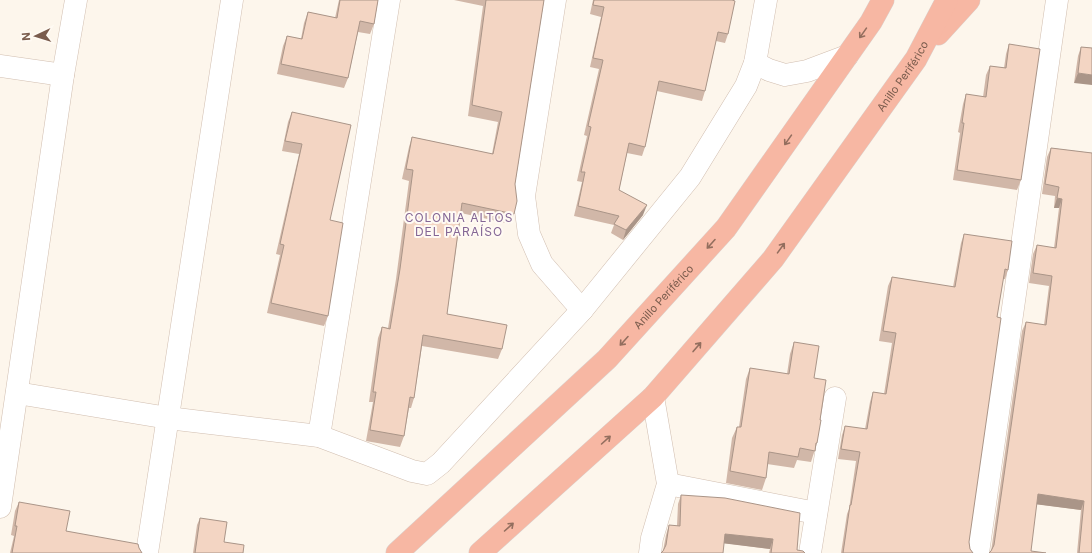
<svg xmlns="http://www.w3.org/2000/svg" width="1092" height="553" font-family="Inter,sans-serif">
<rect width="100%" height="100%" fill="#fdf6ec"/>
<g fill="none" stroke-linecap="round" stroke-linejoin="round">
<g stroke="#d1beb0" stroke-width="23">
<g id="street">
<polyline points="555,0 524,196 529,234 542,264 582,310"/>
<polyline points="755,63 769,70 785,75 807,71 847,56"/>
<polyline points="0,66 63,75"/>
<polyline points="17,393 168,418 319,436 412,471 427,474 441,463 582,310 690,177 746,86 755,63 766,0"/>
<polyline points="319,436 389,0"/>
<polyline points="668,484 816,513"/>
<polyline points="0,507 63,75 76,0"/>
<polyline points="147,553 232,0"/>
<polyline points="650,553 652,538 668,484 653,397"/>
<polyline points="810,553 835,398"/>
<polyline points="978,553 1057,0"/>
</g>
</g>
<g stroke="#dad1cd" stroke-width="23">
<g id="highway">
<polyline points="938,34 969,0"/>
<path id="s1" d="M397 553 607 359 726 228 871 22 883 0"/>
<path id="s2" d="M480 553 653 397 773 259 916 59 947 0"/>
</g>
</g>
<use href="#street" stroke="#fff" stroke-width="22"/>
<use href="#highway" stroke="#f7b7a3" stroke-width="22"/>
</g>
<g fill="#d1b7a8">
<polygon points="339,0 378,0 374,24 370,34 358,32 348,78 344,88 277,74 283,46 287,36 301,39 304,23 308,12 335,18"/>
<polygon points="454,0 544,0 515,184 514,214 510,224 461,213 447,314 502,349 498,359 422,346 414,398 411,408 409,408 404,436 400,447 366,441 373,402 369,402 378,338 382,327 388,328 396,279 409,181 402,179 409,147 412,137 492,154 498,122 468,116 483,6"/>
<polygon points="593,0 732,0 728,34 725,43 716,41 705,91 702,101 657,91 645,147 642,156 627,153 619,190 643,215 623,240 611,233 614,225 574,216 582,182 577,181 587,136 584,135 599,69 590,67 601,17 590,14"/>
<polygon points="1009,44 1021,180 1017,190 953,180 960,133 958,132 963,104 966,94 983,97 986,75 990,66 1004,68 1006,54"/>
<polygon points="1081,47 1092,48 1074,83 1078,56"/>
<polygon points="292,112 330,220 328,316 324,326 267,313 280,255 276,254 299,154 282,151 288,122"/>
<polygon points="1051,148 1092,153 1092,553 1077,553 1081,510 1036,504 991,552 1022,331 1026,322 1044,325 1049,286 1029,283 1033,254 1037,245 1054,248 1059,208 1054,208 1055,196 1042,194 1047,157"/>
<polygon points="964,234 1008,270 1005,279 1003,279 997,317 969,542 970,549 973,553 841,553 847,514 849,509 856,461 838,459 842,435 845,426 865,429 870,402 873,392 884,394 892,343 879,341 888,286 892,277 953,287 961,243"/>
<polygon points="794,342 814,378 820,420 817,443 811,462 797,460 794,468 767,464 766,478 762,490 726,483 732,438 737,427 739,427 746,379 750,368 787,374 790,354"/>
<polygon points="681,495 797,550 805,553 769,553 770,549 724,543 663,551 666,535 669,525 677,526 678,504"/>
<polygon points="19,502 66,531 139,548 142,553 10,553 14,536 11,535 15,511"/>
<polygon points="200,518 224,542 243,553 193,553 197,525"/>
</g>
<g fill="#aa9588">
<polygon points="1078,73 1092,75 1092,85 1074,83"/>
<polygon points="1057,198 1062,199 1059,208 1054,208"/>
<polygon points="647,205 643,215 623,240 626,230"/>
<polygon points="1038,494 1084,501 1081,510 1034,504"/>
<polygon points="725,534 773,539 770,549 721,543"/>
</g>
<g fill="#f3d5c3" stroke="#aa9588">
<polygon points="340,0 378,0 374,24 360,21 348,78 281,64 287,36 302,39 308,12 337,18"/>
<polygon points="486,0 544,0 515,184 517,201 514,214 462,203 447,314 507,325 502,349 423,335 414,398 410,397 404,436 370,430 376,392 373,392 382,327 390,329 400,269 413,170 406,169 412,137 493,154 502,112 472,105"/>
<polygon points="594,0 732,0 735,1 728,34 718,32 705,91 659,81 645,147 629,143 619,190 647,205 626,230 614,224 619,216 578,206 585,172 581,172 591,127 588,126 603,60 593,58 604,7 593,5"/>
<polygon points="1009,44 1040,49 1021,180 957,170 964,123 962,123 966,94 986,97 990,66 1006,68"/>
<polygon points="1081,47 1092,48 1092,75 1078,73"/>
<polygon points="292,112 351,125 330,220 343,223 328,316 271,303 284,245 280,244 302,144 285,141"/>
<polygon points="1051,148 1092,153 1092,553 1079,553 1084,501 1038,494 1031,551 1046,553 989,553 991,551 994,545 1026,322 1046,325 1052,276 1033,273 1037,245 1056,248 1062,199 1057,198 1059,187 1045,184"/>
<polygon points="964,234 1012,241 1008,270 1005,269 997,317 1001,318 969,542 970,549 973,553 843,553 850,505 851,505 860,452 841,449 845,426 867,429 873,392 886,394 896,333 883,331 892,277 955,287"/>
<polygon points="794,342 819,346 814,378 826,380 820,420 821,420 817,443 816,443 815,451 800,448 798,457 769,452 766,478 730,471 737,427 741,427 750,368 789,374"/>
<polygon points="681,495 725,498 800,513 797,550 803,551 805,553 771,553 773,539 725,534 723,553 661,553 663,551 666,545 669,525 680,526"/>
<polygon points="19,502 70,511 66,531 138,544 139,548 142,553 12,553 17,526 15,526"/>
<polygon points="200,518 227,522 224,542 244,545 243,553 195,553"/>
</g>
<defs><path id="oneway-shaft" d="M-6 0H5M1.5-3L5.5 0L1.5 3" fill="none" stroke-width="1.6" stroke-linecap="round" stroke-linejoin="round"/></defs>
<g stroke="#936e5e">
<use href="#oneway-shaft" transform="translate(863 33) rotate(125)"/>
<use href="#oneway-shaft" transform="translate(788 140) rotate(125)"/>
<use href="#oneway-shaft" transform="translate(711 244) rotate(132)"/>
<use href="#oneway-shaft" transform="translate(781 248) rotate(-54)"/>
<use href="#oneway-shaft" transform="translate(624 341) rotate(132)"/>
<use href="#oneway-shaft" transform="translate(697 347) rotate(-49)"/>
<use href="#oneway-shaft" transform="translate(606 440) rotate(-42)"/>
<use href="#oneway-shaft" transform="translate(509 527) rotate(-42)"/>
</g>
<g text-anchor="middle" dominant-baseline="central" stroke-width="4" stroke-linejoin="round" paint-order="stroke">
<g font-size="11" fill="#7a5c4d" stroke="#fffaf3">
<text stroke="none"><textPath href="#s2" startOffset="640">Anillo Periférico</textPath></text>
<text stroke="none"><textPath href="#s1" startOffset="370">Anillo Periférico</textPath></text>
</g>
<g font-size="12" letter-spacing="1" fill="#846695" stroke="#fffaf3">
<text x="459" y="217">COLONIA ALTOS<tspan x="459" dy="14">DEL PARAÍSO</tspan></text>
</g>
</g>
<g transform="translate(36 36) rotate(266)" stroke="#fffaf3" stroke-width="3" paint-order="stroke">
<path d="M0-3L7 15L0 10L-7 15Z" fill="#7a5c4d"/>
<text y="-6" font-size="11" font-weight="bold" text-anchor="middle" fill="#7a5c4d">N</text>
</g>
</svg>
